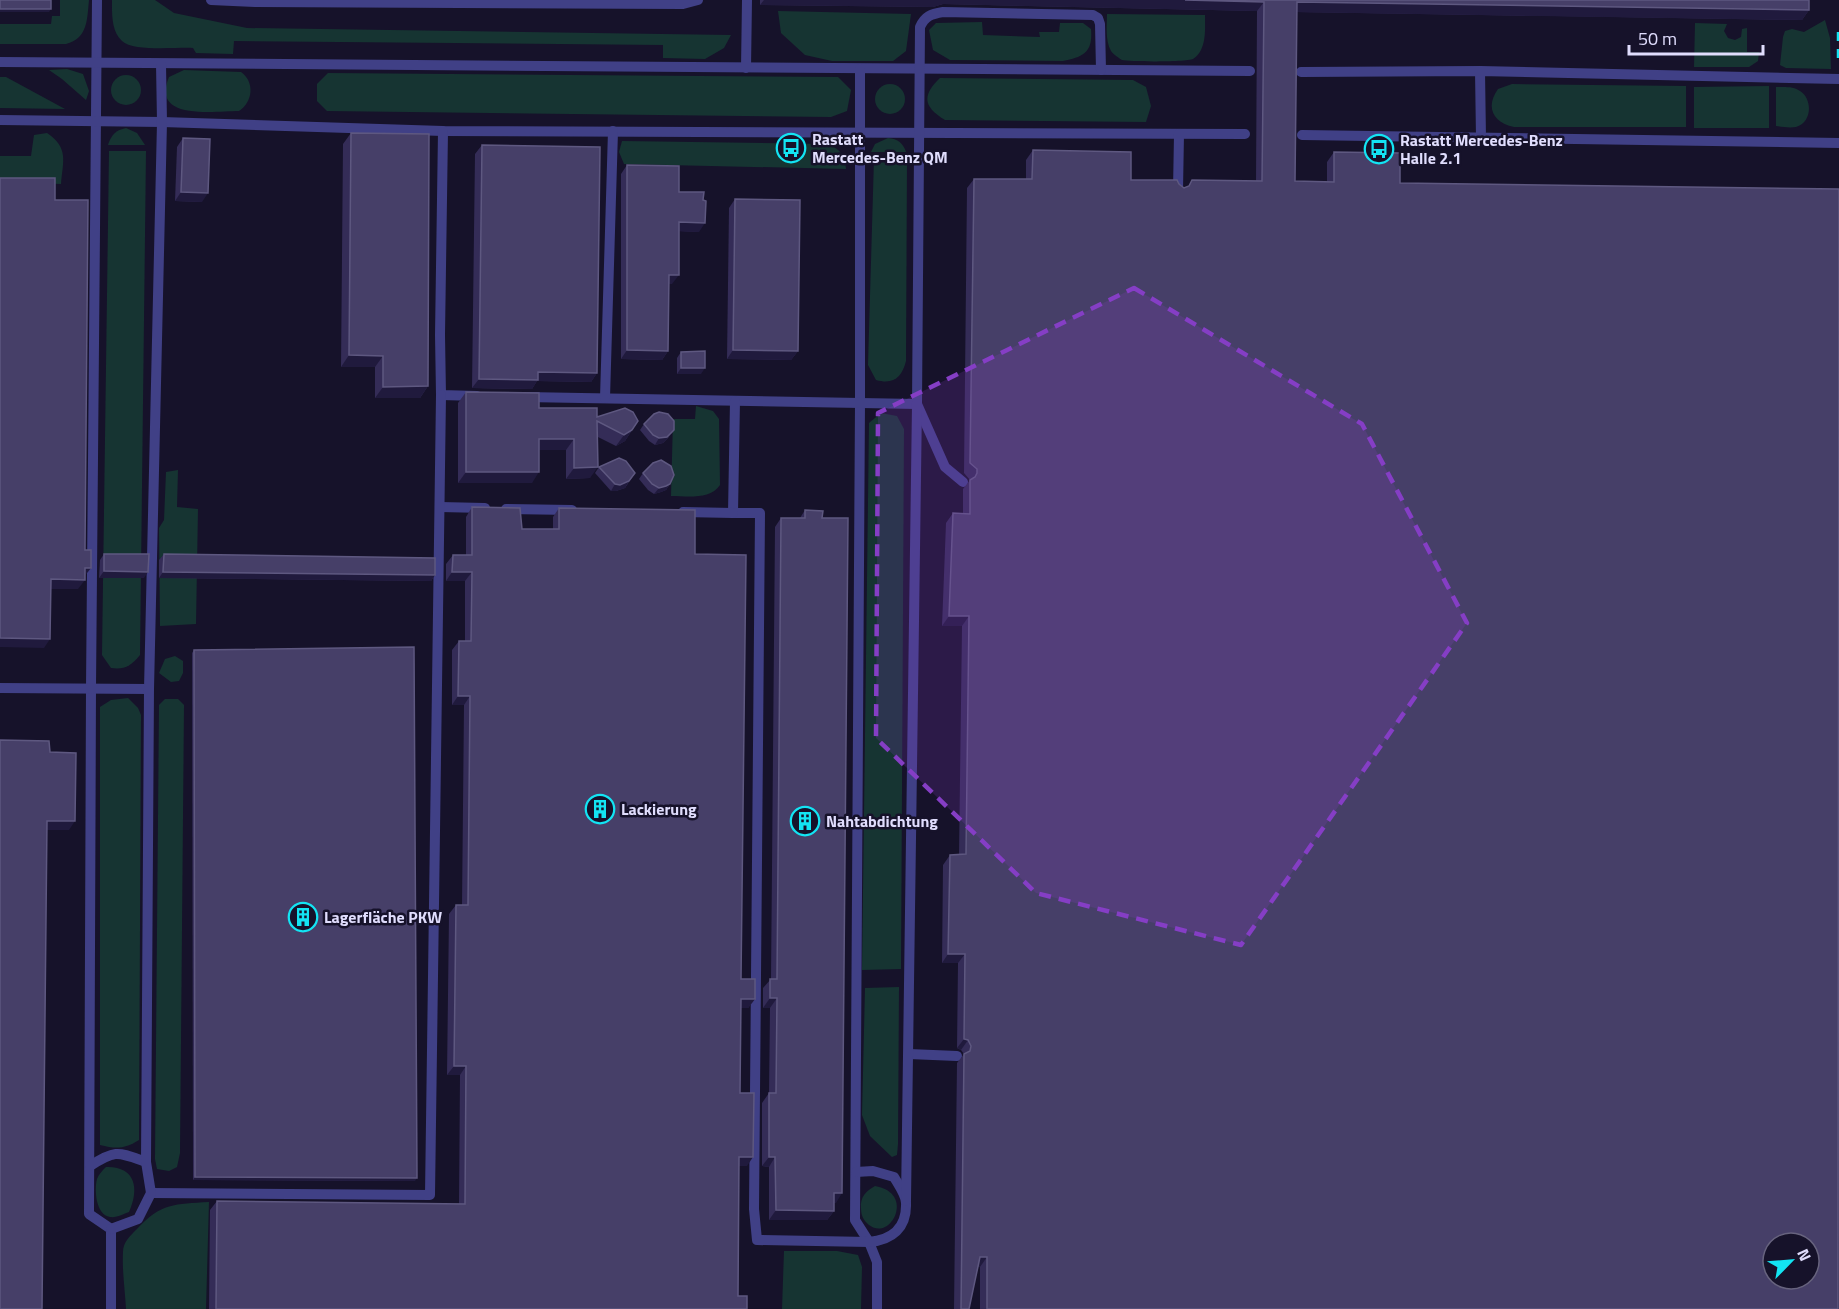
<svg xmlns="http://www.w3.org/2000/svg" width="1839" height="1309" font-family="'Titillium Web',sans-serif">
<rect width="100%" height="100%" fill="#16122a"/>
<g fill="#163432">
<path d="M60 0H89C87 20 88 38 66 44H0V24H51L52 16H60Z"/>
<path d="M112 0H155L174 13 247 28 731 35 724 48 705 59 663 58V45L234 41 233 54 196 53 193 48C177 47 133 52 122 41 111 31 112 13 112 0Z"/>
<polygon points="778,11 911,14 906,51 893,61 832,61 805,55 781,33"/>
<path d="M1107 14 1205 15C1205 30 1207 50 1193 59 1187 62 1130 62 1122 60 1119 58 1113 54 1111 51 1105 40 1107 26 1107 14Z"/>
<polygon points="1825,20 1830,38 1831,69 1786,68 1780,65 1783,37 1785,31 1792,29 1804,32"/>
<path d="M982 22 983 35 1040 37 1039 32H1059L1060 23H1083L1091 29C1093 52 1084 57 1063 61L950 60 933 50 929 30 936 23Z"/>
<polygon points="1695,23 1727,24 1724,31 1728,38 1735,40 1741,37 1742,29 1747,28 1747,52 1759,52 1758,61 1749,67 1694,67"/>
<polygon points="67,69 83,74 89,91 86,100 62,79 49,70"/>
<path d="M184 70 241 72C255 82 253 102 239 111 214 111 150 121 169 77Z"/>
<polygon points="328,73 838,77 851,90 847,111 831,117 327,111 317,101 317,84"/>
<circle cx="126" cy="90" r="15"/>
<polygon points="0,77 6,77 65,109 0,108"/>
<path d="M940 78 1133 80 1146 87 1151 106 1146 122 945 120C924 107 921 96 940 78Z"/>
<path d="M1512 84 1686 86V127H1514C1493 123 1485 107 1498 89Z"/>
<circle cx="890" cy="99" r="15"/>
<polygon points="1769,86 1769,128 1694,128 1694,87"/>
<path d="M1776 87C1784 87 1794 86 1800 91 1813 99 1812 123 1796 127 1790 128 1782 127 1776 126Z"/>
<path d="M126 128 137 133 145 145H108C111 135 116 130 126 128Z"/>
<path d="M47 133C69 148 63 161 61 184L0 182V156H31L34 135Z"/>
<path d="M888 138C898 139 903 143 906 152H871L875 144Z"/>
<path d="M622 141 829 144C840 150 845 155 846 169L624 164 619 152Z"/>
<path d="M109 151H146L140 655C131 666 124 670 111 668L102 655Z"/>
<path d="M874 158 907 161 906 361C902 377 894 385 876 380L868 365Z"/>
<path d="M696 406 713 411 719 419 720 485C710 500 687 496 671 496L673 419H695Z"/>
<polygon points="881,413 897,416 904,429 901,969 862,970 869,423"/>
<polygon points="178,470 177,507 198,509 196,624 160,626 159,528 164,520 166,472"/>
<polygon points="175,656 183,661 183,673 179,681 171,682 159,673 165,659"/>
<path d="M128 698 138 708 141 715 139 1140C125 1149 116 1149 100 1145V707L111 700Z"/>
<polygon points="165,699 178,699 184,705 180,1153 177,1167 169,1171 157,1169 155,1159 159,705"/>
<polygon points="899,987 898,1144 897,1155 892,1157 870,1136 862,1115 865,988"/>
<path d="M106 1167C135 1166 140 1188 129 1212 123 1214 117 1218 110 1217 96 1215 94 1190 97 1179 99 1174 102 1171 106 1167Z"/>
<path d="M875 1186C916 1193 891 1242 869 1225 863 1220 861 1215 861 1208 860 1197 866 1191 875 1186Z"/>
<path d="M209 1202 206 1309H126C125 1290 122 1271 123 1252 123 1242 130 1236 137 1229 161 1203 175 1204 209 1202Z"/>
<polygon points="784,1251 837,1251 858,1255 862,1267 861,1309 782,1309"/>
</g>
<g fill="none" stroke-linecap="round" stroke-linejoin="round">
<g stroke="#404086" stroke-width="10">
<polyline points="97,0 91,688 89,1214 111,1229 111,1309"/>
<polyline points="211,0 255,2 683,4 698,0"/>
<polyline points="0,62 1250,71"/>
<polyline points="746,68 747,0"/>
<polyline points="860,69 860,402 855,1220 869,1242 877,1262 877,1309"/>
<polyline points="1480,71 1481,138"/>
<polyline points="1301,72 1480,71 1839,79"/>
<polyline points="0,120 162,122 443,131 1245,134"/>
<polyline points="443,131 440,335 441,395 477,396"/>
<polyline points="1302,135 1839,143"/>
<polyline points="1178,190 1179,134"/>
<polyline points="525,397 917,404 945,467 963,482"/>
<polyline points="605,398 613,131"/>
<path d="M735 401 733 513H760L754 1209 757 1240 869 1242C892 1240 907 1228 906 1203 906 1195 898 1184 894 1177L873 1171 856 1172"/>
<polyline points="440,507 485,508"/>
<polyline points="506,509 572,510"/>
<polyline points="683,512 733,513"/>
<polyline points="0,688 149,689"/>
<polyline points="909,1054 957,1056"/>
<path d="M90 1166C116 1149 118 1152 146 1162"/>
<polyline points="151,1193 430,1195 441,395"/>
<path d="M906 1201 917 404 920 27C925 16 931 14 943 12L1093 15 1098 18 1100 24 1101 70"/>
<polyline points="111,1229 138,1219 151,1193 146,1162 149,689 162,122 161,64"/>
</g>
<polyline stroke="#13e4f3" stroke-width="4.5" stroke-dasharray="9 8" stroke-linecap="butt" points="1839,32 1839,65"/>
</g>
<g fill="#342c57">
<polygon points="760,0 1809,0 1809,10 1802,20 1297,12 1295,181 1327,182 1327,162 1334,152 1400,183 1838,1309 980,1309 980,1267 978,1267 969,1309 954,1309 957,1063 964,1054 961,1050 957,1048 958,963 942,963 943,865 950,855 959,855 962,626 942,626 946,523 953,513 963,514 963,489 970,480 964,473 967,188 974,179 1026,179 1026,160 1033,150 1131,180 1179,184 1184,188 1188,187 1192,180 1256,181 1257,11 943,4 933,7 760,5"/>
<polygon points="351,133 428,386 420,398 375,398 375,367 341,367 343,144"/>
<polygon points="183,138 202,202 175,201 177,147"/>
<polygon points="482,145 597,373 591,382 537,381 532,389 472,388 475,154"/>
<polygon points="627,165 679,192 699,232 679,231 672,284 669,284 668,351 662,360 621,359 621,174"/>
<polygon points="735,199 798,351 791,360 727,359 729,208"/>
<polygon points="681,352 701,374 677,374 677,358"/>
<polygon points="466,392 539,408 597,417 638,421 625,441 616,446 598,437 590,478 566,479 566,450 539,450 532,483 458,483 458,403"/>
<polygon points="644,424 669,437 663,443 655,445 649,441 640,430"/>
<polygon points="599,467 635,473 625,488 616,491 611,491 595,473"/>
<polygon points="643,473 670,484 666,490 661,492 654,494 648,490 639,479"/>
<polygon points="472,507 522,529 553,529 553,517 559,508 695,554 741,979 755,999 748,1008 741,1008 740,1093 747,1166 739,1166 738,1296 747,1309 209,1309 210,1210 217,1201 459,1204 460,1075 447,1075 449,914 456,905 462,905 464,705 452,705 452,650 459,641 465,641 465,581 446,581 446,564 453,555 466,555 466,517"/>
<polygon points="805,510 836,1203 834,1203 834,1211 827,1220 769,1220 769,1167 762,1166 762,1103 769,1093 770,1008 763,1008 763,988 771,979 775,527 781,518 800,518"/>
<polygon points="104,554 144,578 99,578 100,560"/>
<polygon points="164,554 435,575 431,581 159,578 159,560"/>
<polygon points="194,650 415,1181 193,1180 192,653"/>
</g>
<g fill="#201a3d">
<polygon points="764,0 1185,0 1264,2 1257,11 943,4 933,7 760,5"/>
<polygon points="1297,2 1809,10 1802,20 1291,12"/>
<polygon points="0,9 51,9 49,12 0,12"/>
<polygon points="181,192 208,193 202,202 175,201"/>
<polygon points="679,222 705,223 699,232 673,231"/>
<polygon points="669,275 679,275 672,284 663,284"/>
<polygon points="627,350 668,351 662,360 621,359"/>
<polygon points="733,350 798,351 791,360 727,359"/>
<polygon points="349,355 383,356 375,367 341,367"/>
<polygon points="681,368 705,368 701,374 677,374"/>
<polygon points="538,372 597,373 591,382 537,381 532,389 472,388 479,379"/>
<polygon points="428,386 420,398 375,398 383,387"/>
<polygon points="632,430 625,441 616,446 624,435"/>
<polygon points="674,430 669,437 663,443 655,445 659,438"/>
<polygon points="539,439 574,439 566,450 532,450"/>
<polygon points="598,467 590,478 566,479 574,468"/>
<polygon points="466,472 539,472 532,483 458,483"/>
<polygon points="629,481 625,488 616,491 611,491 615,484"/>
<polygon points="670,484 666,490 661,492 654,494 659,488"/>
<polygon points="85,568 91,568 84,577"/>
<polygon points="104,571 148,572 144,578 99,578"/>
<polygon points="163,572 435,575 431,581 159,578"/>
<polygon points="452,572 472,572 465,581 446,581"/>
<polygon points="51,579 85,580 78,589 44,589"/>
<polygon points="949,616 969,616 962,626 942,626"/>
<polygon points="0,638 50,639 44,648 0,647"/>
<polygon points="458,696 470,696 464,705 452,705"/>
<polygon points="47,821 75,821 69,830 41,830"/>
<polygon points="948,954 965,954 958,963 942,963"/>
<polygon points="770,998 777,998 770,1008 763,1008"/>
<polygon points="741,999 755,999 748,1008 734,1008"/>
<polygon points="964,1039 968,1040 961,1050 957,1048"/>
<polygon points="454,1066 466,1066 460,1075 447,1075"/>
<polygon points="739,1157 753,1157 747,1166 733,1166"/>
<polygon points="769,1157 775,1157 769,1167 762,1166"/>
<polygon points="195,1177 417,1178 415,1181 193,1180"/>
<polygon points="834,1193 842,1193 836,1203 827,1203"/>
<polygon points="776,1210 834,1211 827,1220 769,1220"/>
<polygon points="980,1257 987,1257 980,1267 974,1266"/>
</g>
<g fill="#463f68" stroke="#5e5880" stroke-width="1.5" fill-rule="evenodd">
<rect x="0" y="0" width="51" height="9"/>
<path d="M1185 0H1809V10L1297 2 1295 181 1334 182V152L1400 153V183L1839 189 1838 1309H987V1257H980L969 1309H961L964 1054 970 1051 971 1046 968 1040 964 1039 965 954H948L950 855 966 854 969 616H949L953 513 970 514V480L975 477 977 473V469L970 463 974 179H1032L1033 150 1131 152V180H1177L1179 184 1184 188 1189 186 1192 180 1262 181 1264 2ZM1773 1243H1809V1279H1773Z"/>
<polygon points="351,133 429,134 428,386 383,387 383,356 349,355"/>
<polygon points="183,138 210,139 208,193 181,192"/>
<polygon points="482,145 600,147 597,373 538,372 538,380 479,379"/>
<polygon points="627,165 679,166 679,192 704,192 703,200 706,201 705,223 679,222 679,275 669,275 668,351 627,350"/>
<polygon points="0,178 55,178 55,200 88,200 85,550 91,550 91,568 85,568 85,580 51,579 50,639 0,638"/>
<polygon points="735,199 800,200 798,351 733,350"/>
<polygon points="705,351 705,368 681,368 681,352"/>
<polygon points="466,392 539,393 539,408 597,408 597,417 625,408 633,412 638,421 632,430 624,435 597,421 598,467 574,468 574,439 539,439 539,472 466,472"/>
<polygon points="659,412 668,414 674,421 674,430 667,437 659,438 653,435 644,424 654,414"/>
<polygon points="619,458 626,461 635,473 629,481 620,485 615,484 599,467"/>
<polygon points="661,460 671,466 674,475 670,484 666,486 659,488 652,484 643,473 653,463"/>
<polygon points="472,507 520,508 522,529 559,529 559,508 695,510 695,554 746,555 741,979 755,979 755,999 741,999 740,1093 754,1093 753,1157 739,1157 738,1296 747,1296 747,1309 216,1309 217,1201 465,1204 466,1066 454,1066 456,905 468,905 470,696 458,696 459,641 471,641 472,572 452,572 453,555 472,555"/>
<polygon points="805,510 823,511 822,518 848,518 842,1193 834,1193 834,1211 776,1210 775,1157 769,1157 769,1093 776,1093 777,998 770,998 770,979 777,979 781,518 805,518"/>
<polygon points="104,554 149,554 148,572 104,571"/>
<polygon points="164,554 435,558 435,575 163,572"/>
<polygon points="414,647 417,1178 195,1177 194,650"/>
<polygon points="0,740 49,741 50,752 76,753 75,821 47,821 42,1309 0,1309"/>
</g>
<path fill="#853ec5" fill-opacity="0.2" stroke="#853ec5" stroke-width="4.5" stroke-dasharray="12 8" stroke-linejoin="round" d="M1134 288 1362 424 1467 623 1241 945 1036 893 876 738 878 413Z"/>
<defs>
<g id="bus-ring" transform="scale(1.5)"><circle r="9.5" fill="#16122a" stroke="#13e4f3" stroke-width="1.5"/><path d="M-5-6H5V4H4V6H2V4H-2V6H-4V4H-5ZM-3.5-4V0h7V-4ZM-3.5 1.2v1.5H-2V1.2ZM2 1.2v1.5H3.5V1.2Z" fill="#13e4f3"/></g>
<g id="building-ring" transform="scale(1.5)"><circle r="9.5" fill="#16122a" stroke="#13e4f3" stroke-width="1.5"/><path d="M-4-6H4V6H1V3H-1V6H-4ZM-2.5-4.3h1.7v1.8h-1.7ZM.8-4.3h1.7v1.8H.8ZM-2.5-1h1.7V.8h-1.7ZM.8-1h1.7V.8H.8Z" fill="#13e4f3"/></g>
</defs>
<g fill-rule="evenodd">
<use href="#bus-ring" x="791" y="148"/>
<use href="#bus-ring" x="1379" y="149"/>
<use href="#building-ring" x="600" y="809"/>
<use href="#building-ring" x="805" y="821"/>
<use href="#building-ring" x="303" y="917"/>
</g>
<g text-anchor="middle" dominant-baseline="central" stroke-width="5" stroke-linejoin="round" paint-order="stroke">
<g font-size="16" font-weight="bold" fill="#e0ddfd" stroke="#16122a" text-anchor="start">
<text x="812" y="139">Rastatt<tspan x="812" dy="18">Mercedes-Benz QM</tspan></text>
<text x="1400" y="140">Rastatt Mercedes-Benz<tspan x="1400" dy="18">Halle 2.1</tspan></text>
<text x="621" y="809">Lackierung</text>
<text x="826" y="821">Nahtabdichtung</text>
<text x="324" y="917">Lagerfläche PKW</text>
</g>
</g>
<g transform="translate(1791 1261) rotate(65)"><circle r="28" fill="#16122a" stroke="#67637e" stroke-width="1.5"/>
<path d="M0-4.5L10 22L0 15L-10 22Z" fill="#13e4f3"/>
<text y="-9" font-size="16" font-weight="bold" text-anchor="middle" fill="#e0ddfd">N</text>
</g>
<path d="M1629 45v9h134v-9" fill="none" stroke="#e0ddfd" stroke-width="3"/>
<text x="1638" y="45" font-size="18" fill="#e0ddfd" stroke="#16122a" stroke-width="4.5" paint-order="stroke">50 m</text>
</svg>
